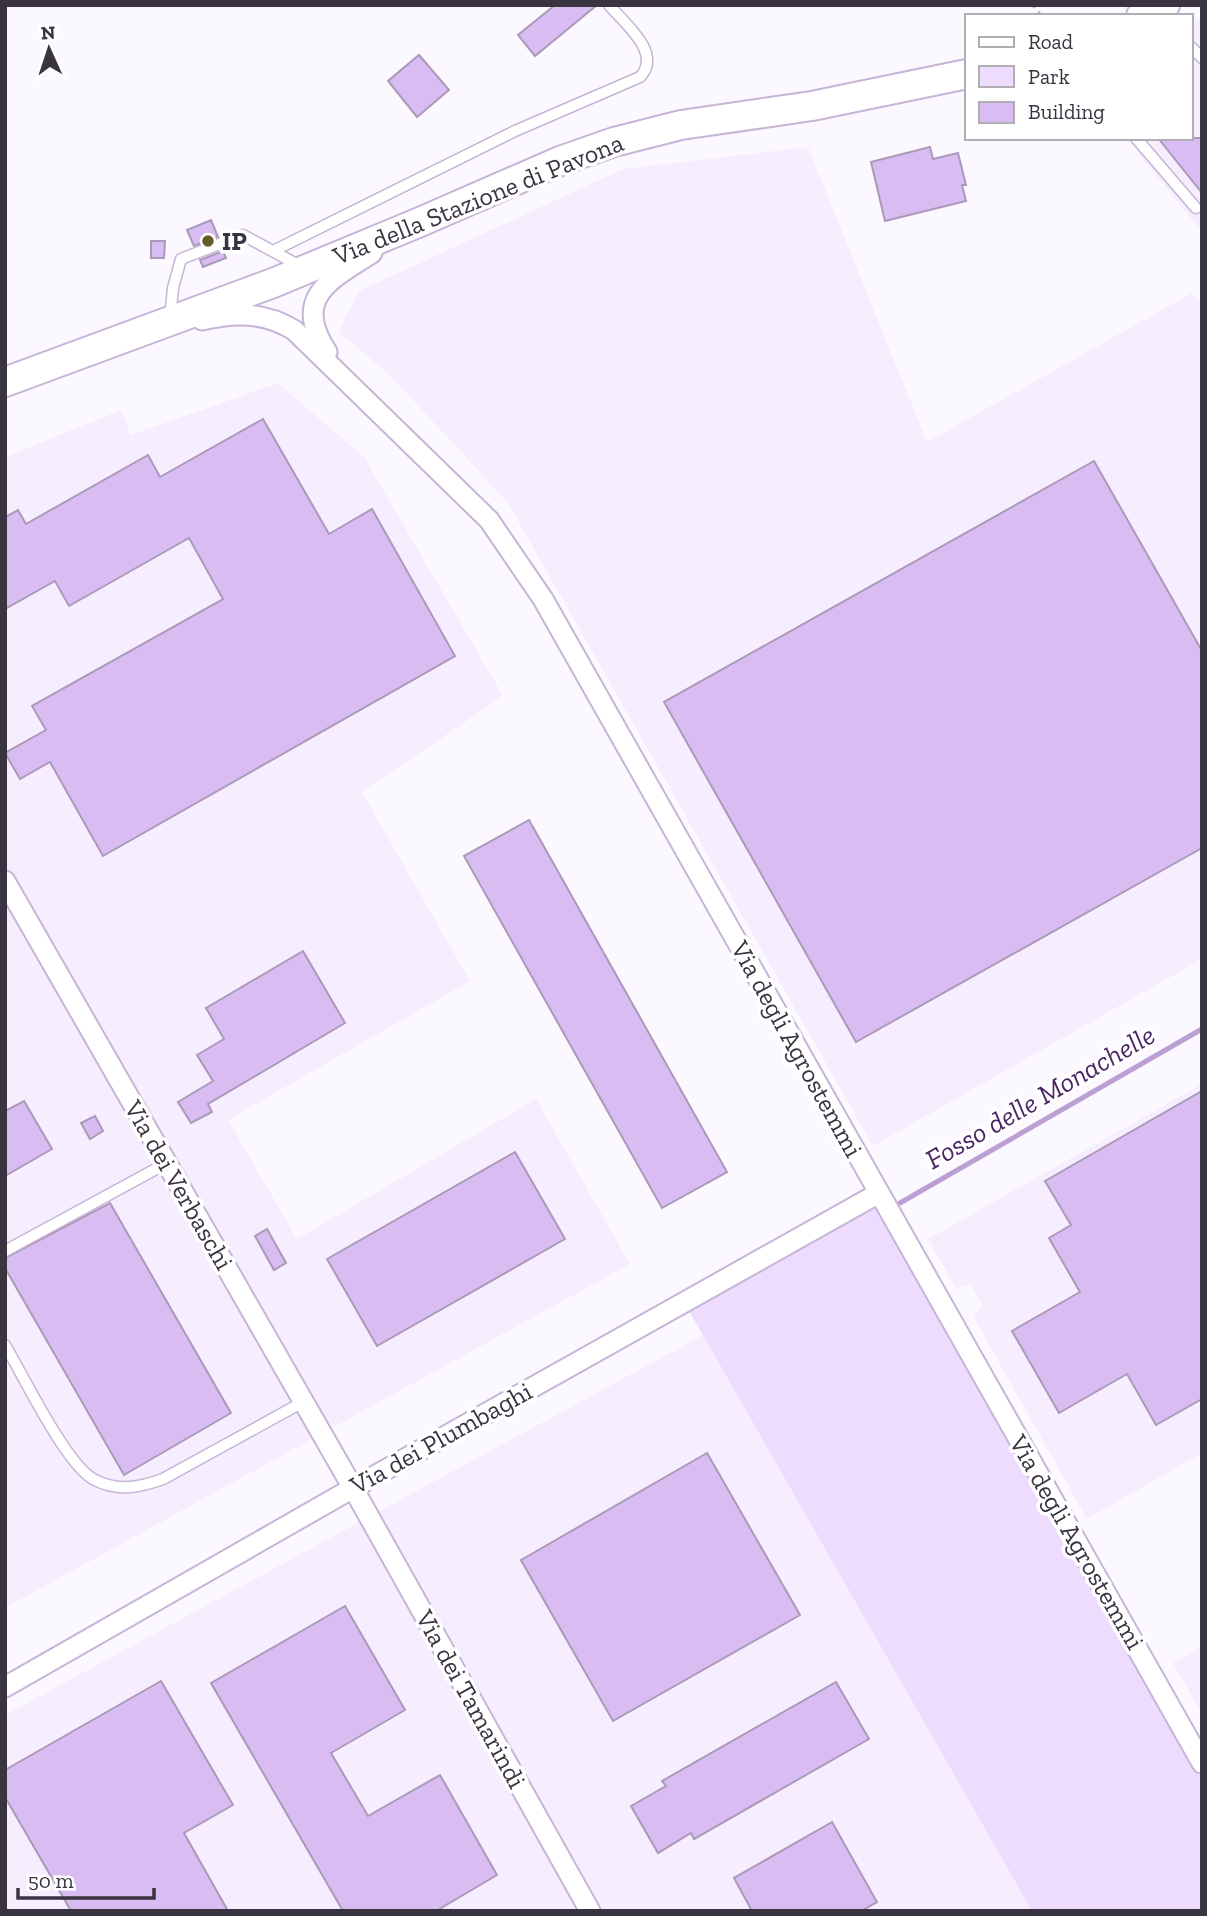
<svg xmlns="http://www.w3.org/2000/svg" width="1207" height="1916" font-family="'Zilla Slab',serif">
<rect width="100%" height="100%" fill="#fcf8ff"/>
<g fill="#f6eefe">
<polygon points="1202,17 1202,232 1126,138 1191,138 1191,22"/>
<polygon points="808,147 927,442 1192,293 1202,306 1202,959 873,1146 508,503 389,374 338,332 359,291 623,169"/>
<polygon points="278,383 364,457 503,696 362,792 470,981 228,1120 297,1239 536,1099 630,1264 5,1608 5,457 121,410 131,435"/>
<polygon points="1202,1084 1202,1453 1087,1519 973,1316 982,1305 971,1285 956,1288 928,1239"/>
<polygon points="703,1335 1032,1911 5,1911 5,1715"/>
<polygon points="1202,1646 1202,1714 1173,1663"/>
</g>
<polygon fill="#eedcff" points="879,1193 1202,1763 1202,1911 1032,1911 684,1302"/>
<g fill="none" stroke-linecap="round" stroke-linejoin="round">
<polyline stroke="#bc9fd3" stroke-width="5" points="900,1203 1202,1029"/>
</g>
<g fill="#d9bcf1" stroke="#ab99b9" stroke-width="2">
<polygon points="555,5 597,5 535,56 518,35"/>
<polygon points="419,55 449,90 417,117 388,81"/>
<polygon points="1158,138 1202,138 1202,193"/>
<polygon points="930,147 933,159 958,153 966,185 962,185 966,201 885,221 871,162"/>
<polygon points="211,220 218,237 194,246 187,230"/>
<polygon points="151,241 165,241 164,258 151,258"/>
<polygon points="223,251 226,258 203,267 200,260"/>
<polygon points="263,419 329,534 372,509 455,656 103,856 50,762 20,779 5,753 46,730 32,706 223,599 189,538 69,606 55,581 5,609 5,517 18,510 26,524 148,455 160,477"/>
<polygon points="1094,461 1202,651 1202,848 856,1042 664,702"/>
<polygon points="529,820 727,1172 662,1208 464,856"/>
<polygon points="303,951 345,1023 208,1104 212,1112 191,1123 178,1102 213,1081 197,1055 224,1039 206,1008"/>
<polygon points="1202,1091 1202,1399 1156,1425 1127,1374 1059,1413 1012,1331 1080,1292 1049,1238 1071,1225 1045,1181"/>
<polygon points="24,1101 52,1149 5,1176 5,1111"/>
<polygon points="95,1116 103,1131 90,1139 81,1123"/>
<polygon points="515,1152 565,1239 377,1346 327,1259"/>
<polygon points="110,1203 231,1413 124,1475 5,1268 5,1258"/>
<polygon points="267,1229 286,1263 274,1270 255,1236"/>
<polygon points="707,1453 800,1615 613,1721 521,1560"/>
<polygon points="345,1606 405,1710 331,1753 368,1816 440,1775 497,1875 436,1911 343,1911 211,1683"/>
<polygon points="161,1681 233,1805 184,1833 228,1911 71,1911 5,1797 5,1770"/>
<polygon points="836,1682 869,1739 694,1839 691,1833 658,1853 631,1806 666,1786 662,1781"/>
<polygon points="832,1822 877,1902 861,1911 752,1911 734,1878"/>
</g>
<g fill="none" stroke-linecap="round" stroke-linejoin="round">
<g stroke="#c6b5d6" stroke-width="13">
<g id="lane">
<polyline points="1191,47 1202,58"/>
<polyline points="1136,138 1196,208"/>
<path d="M273 251 515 131 640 77C663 53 624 23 609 5"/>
<polyline points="170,318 173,288 181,259 243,235 300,266"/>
<polyline points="5,1251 167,1163"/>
<path d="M5 1345C23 1375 67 1467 95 1480 118 1492 141 1487 163 1479L303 1402"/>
</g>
</g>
<g stroke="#c6b5d6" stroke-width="23">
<g id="street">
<path d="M202 320C235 312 264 312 294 330L489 520 543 599 1202 1763"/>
<path d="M327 352C292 298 329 280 372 253"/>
<polyline points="5,881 353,1488 590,1911"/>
<polyline points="5,1687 353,1488 879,1193"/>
</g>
</g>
<g stroke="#c6b5d6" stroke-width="32">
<g id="secondary">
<polyline points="1141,16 1165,5"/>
<polyline points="5,382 273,283 420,222 560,161 614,142 681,125 812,106 967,74"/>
</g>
</g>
<polyline stroke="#bab5be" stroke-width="3.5" stroke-dasharray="3.5 5" stroke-linecap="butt" points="1033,5 1041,16"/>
<use href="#lane" stroke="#fff" stroke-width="10"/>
<use href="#street" stroke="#fff" stroke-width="19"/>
<use href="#secondary" stroke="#fff" stroke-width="28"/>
</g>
<circle fill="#655c28" stroke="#fff" stroke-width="2.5" cx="208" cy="241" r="7"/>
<g text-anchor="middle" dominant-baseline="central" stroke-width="7" stroke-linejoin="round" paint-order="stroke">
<g font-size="26" fill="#3a3340" stroke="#fff">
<text transform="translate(478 199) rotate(-22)">Via della Stazione di Pavona</text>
<text transform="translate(797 1049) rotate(61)">Via degli Agrostemmi</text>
<text transform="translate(179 1185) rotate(60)">Via dei Verbaschi</text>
<text transform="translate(441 1438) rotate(-29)">Via dei Plumbaghi</text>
<text transform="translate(1077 1542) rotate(60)">Via degli Agrostemmi</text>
<text transform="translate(471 1699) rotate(61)">Via dei Tamarindi</text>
</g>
<g font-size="26" font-weight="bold" fill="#3a3340" stroke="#fff" text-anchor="start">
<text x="222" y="241">IP</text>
</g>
<g font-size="28" font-style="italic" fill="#4b2665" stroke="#fff">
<text transform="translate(1040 1097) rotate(-30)">Fosso delle Monachelle</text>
</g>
</g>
<rect width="1207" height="1916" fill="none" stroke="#3a3340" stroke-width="14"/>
<rect x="965" y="14" width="228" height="126" fill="#ffffff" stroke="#b0adb3" stroke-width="2"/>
<rect x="979" y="37" width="35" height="10" fill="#ffffff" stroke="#b0adb3" stroke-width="2"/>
<text x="1028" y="49" font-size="21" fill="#3a3340">Road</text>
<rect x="979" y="66" width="35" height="21" fill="#eedcff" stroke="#b0adb3" stroke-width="2"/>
<text x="1028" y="84" font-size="21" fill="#3a3340">Park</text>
<rect x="979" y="102" width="35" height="21" fill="#d9bcf1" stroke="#b0adb3" stroke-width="2"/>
<text x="1028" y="119" font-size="21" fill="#3a3340">Building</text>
<g transform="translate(49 49) rotate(357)" stroke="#ffffff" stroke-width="5" paint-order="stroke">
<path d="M0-5L12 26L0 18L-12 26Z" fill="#3a3340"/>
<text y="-10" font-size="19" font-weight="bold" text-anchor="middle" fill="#3a3340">N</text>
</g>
<path d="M18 1888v10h136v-10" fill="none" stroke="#3a3340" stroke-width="3.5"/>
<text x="28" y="1888" font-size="21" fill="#3a3340" stroke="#ffffff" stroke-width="5" paint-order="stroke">50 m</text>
</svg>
